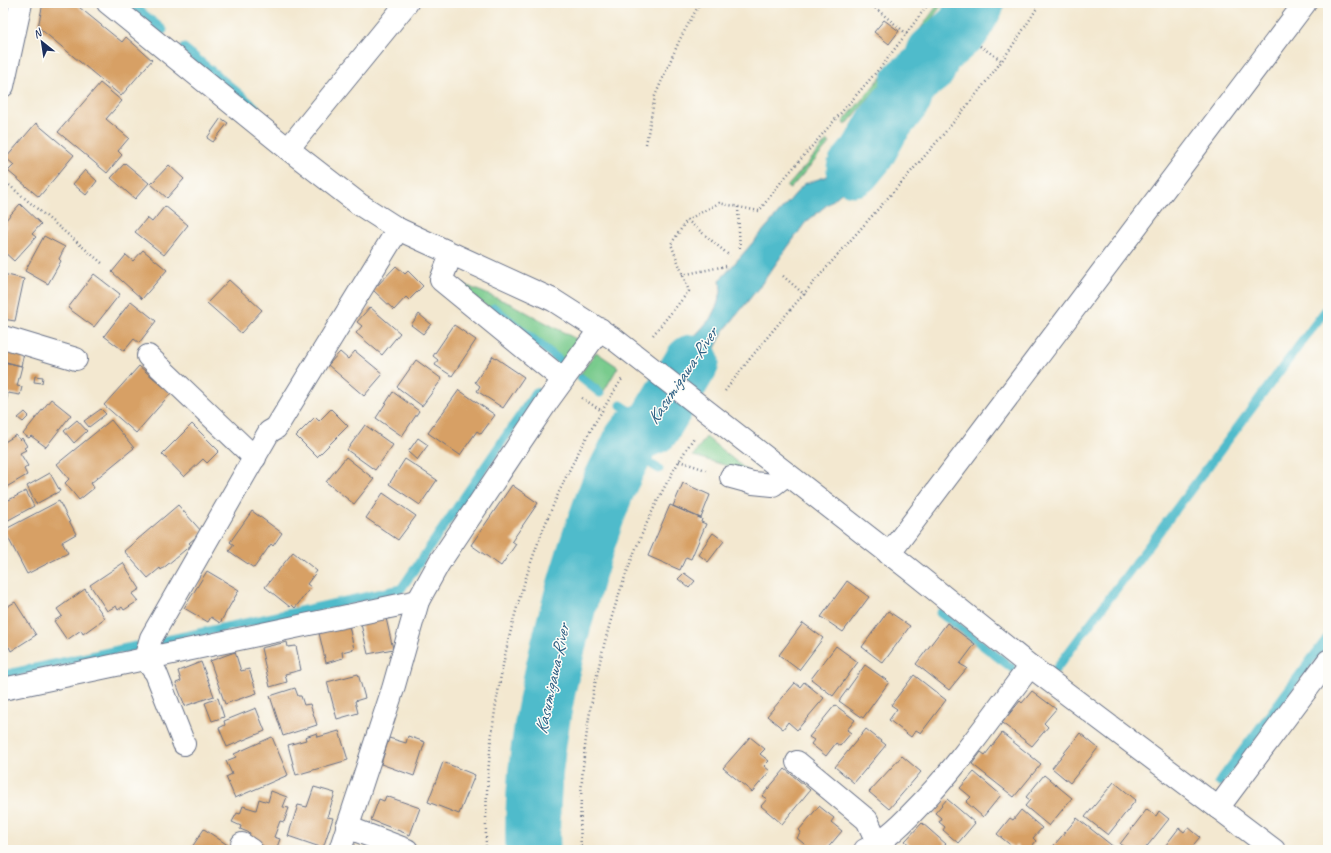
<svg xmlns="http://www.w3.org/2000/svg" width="1331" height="853" font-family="Caveat,sans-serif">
<rect width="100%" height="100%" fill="#fdfcf7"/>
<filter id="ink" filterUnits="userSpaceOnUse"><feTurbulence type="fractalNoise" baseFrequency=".025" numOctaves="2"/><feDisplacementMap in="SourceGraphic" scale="8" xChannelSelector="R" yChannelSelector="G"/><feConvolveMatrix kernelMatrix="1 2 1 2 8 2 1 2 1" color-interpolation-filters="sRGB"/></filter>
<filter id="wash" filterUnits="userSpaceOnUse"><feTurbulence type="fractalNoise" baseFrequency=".012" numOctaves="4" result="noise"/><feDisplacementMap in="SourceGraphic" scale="16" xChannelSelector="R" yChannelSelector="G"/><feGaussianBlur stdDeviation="0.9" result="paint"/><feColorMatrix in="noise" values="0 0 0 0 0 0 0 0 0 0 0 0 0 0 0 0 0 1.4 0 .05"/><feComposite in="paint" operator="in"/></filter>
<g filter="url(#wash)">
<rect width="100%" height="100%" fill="#f3e8d0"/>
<g fill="#79cb8d" stroke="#4a7d76">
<polygon points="939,3 943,3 919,37 916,35"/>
<polygon points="887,70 890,73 846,125 843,122"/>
<polygon points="827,141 830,143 790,189 787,187"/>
<polygon points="453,280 511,304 578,340 564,359 495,304 490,309"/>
<polygon points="596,352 618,367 604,391 581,373"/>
<polygon points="706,437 749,472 693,456"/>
</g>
<polygon fill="#50bbcb" stroke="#367594" points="898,107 896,125 883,147 851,185 805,223 760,286 723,332 714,350 703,362 688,389 662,420 653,427 667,390 675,364 683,354 693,338 710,319 717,305 721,292 720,280 804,184 842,171 857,157 876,124 884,114"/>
<polygon fill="#f3e8d0" points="665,389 690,390 670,414 659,404"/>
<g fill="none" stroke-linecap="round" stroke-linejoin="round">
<g stroke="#50bbcb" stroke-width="9">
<polyline points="130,3 163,30"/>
<polyline points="184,48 255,107"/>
<polyline points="494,308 559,360"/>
<polyline points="581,378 600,393"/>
<polyline points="621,405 653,427 654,435 646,451 649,463 659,469"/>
<polyline points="940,613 1012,668"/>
<polyline points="162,641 401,589 536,392"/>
<polyline points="1056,669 1328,307"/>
<polyline points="3,675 136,646"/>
<polyline points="1219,782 1328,637"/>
</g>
<g stroke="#50bbcb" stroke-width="55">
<polyline points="854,169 868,152 883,125 905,97 908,83 929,67 934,53 963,28 977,3"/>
<path d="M533 850C530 766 547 685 569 605 580 565 593 525 608 487 615 471 624 456 631 440L636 434 653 427 692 362"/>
</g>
</g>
<g id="blocks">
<g fill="#d7a065">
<polygon points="43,3 74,3 122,42 126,37 152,60 121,96 38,27"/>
<polygon points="884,20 899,31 889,44 874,32"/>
<polygon points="100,83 122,101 106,119 129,138 118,151 122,155 107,173 58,132"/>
<polygon points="221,118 228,123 213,142 207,138"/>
<polygon points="36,123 74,155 39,197 8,171 14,165 6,158"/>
<polygon points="125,163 149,183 135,199 111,178"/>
<polygon points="169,165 184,179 167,198 151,184"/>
<polygon points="85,170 97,181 86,195 73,184"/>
<polygon points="20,204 41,224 32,234 36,237 14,261 3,251 3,231 7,227 3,223"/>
<polygon points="165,206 188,225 164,255 135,232 147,218 152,222"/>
<polygon points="44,236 65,247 59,259 61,261 48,284 25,271"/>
<polygon points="143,250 167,270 142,299 112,272 126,255 133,261"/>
<polygon points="396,266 405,274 408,271 423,286 409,300 406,297 394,310 373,290"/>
<polygon points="3,274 24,279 15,321 3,319"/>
<polygon points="94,274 120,294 94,327 68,308"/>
<polygon points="229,280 262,310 241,333 207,303"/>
<polygon points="131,301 156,321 139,343 134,339 124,351 104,336"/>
<polygon points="370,307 400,333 382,355 356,333 362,326 357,322"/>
<polygon points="419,314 431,324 423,334 411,325"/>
<polygon points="454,325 476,340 452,376 435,365 438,360 433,356"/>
<polygon points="3,348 24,353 21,366 3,361"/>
<polygon points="355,351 383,374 364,396 328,365 340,352 348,359"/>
<polygon points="493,356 524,377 503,408 477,391 480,386 475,382"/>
<polygon points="416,360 442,379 422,406 397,387"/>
<polygon points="3,362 22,366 17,386 22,387 20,395 8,393 4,412"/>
<polygon points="139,366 171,393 136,433 104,405"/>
<polygon points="35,376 43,377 42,383 34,382"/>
<polygon points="459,390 495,415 481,434 477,431 460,455 428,433"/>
<polygon points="393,392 419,411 402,436 376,418"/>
<polygon points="51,399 71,415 46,447 31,436 29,438 23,434"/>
<polygon points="101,409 106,414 89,427 84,421"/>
<polygon points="331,409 348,426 317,457 296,436 315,417 319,421"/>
<polygon points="25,412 29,416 23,422 18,418"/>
<polygon points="77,420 87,431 74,443 64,431"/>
<polygon points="111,420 134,448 91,483 94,488 79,500 65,483 69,479 57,464"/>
<polygon points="192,424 219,451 207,463 203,459 184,477 162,454"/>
<polygon points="365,425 393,445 375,470 347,450"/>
<polygon points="16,435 20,440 22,438 27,446 24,448 26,450 20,453 28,466 24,469 27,475 3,489 3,443"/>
<polygon points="418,438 428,445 417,460 408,452"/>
<polygon points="346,457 374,479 354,504 326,482"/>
<polygon points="405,459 437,480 420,505 389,484"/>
<polygon points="50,473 60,491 36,504 27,486"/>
<polygon points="683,483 710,495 701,518 673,506"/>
<polygon points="512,485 538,503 512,541 516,544 501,566 471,545"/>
<polygon points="26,491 34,506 3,523 3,503"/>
<polygon points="383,493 416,516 398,540 366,518"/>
<polygon points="59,501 76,534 62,542 68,553 27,574 4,530"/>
<polygon points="178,505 202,532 189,543 191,545 161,570 160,568 148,578 124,551"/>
<polygon points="670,505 702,519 701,522 706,524 691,559 686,557 680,570 648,556"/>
<polygon points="252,511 282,533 273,546 271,544 254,568 229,551 234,545 230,542"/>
<polygon points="713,533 724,541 708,562 698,554"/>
<polygon points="293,552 317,571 307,584 311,587 295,608 292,605 290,607 265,587"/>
<polygon points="123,563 140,589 132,594 138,601 124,610 122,607 118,610 116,606 107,611 90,585"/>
<polygon points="207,571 239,590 220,623 211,617 208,622 184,608"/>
<polygon points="684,573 695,581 689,588 678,579"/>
<polygon points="847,581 869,597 843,632 821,617"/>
<polygon points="85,589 105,618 83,634 81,630 67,640 54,621 62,616 57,609"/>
<polygon points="15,602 36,635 11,651 9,647 6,648 3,644 3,609"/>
<polygon points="888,611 910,626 883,663 862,647"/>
<polygon points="386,618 393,649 368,654 361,624"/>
<polygon points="803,623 823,638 799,670 779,655"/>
<polygon points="947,623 975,644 960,664 967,668 949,690 916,664"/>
<polygon points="349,626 354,649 342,652 343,658 326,663 319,633"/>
<polygon points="287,642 288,647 296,646 301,670 285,674 287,682 270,687 261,648"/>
<polygon points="836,646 858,662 833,696 811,679"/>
<polygon points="235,652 241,671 249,669 257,693 225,704 210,661"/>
<polygon points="201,662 214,696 185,706 176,683 181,681 178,671"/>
<polygon points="865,665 889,682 863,718 839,701"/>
<polygon points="358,674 365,698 355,701 358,713 337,719 327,682"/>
<polygon points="914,675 946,700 921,733 916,730 911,737 889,720 897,709 891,705"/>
<polygon points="804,682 824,698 797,730 788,722 783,729 767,716 795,683 800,687"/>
<polygon points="295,688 298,696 301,696 304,705 310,704 317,725 283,736 270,696"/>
<polygon points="1032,691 1056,709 1044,723 1048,727 1032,746 1002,723 1020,701 1022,703"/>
<polygon points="218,698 224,717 212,721 205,703"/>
<polygon points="835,705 855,720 847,730 851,733 840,746 836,743 826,756 811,744 814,740 809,737"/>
<polygon points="256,708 265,731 227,747 219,728 225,725 224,721"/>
<polygon points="866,729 886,745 854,783 835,767"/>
<polygon points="339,731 348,760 296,775 288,745 306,740 305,737 317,733 318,737"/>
<polygon points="1002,733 1041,764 1014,797 972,764 981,752 985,755"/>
<polygon points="1080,733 1098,748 1070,783 1052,768"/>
<polygon points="408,736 425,742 414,776 381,764 389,738 406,743"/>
<polygon points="272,737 288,775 235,798 226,777 232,774 226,761 236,757 234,754"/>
<polygon points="750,737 765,749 760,754 769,761 764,766 770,771 752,792 723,768"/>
<polygon points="902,756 921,772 889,809 869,792"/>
<polygon points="443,762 475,775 459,814 428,802"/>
<polygon points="785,769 810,790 782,824 761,806 767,799 762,796"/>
<polygon points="974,772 1001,795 983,817 966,802 971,797 960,788"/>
<polygon points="1044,775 1072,798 1049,826 1025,806 1030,800 1026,797"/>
<polygon points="1114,782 1136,800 1108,835 1085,817"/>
<polygon points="314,787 335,793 327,817 333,818 323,848 288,836 298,805 307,807"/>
<polygon points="271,791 287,797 283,807 289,808 284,822 280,821 274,837 280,839 276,850 265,847 249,837 250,833 240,829 241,826 232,822 237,813 240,814 243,806 256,810 259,799 268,802"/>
<polygon points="386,796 420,808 410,835 371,820 379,799 384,801"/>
<polygon points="947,799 975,823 958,843 943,830 945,827 939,822 941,818 935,813"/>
<polygon points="819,806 834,818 831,822 842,831 826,850 811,850 797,838 801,832 799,830"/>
<polygon points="1147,809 1156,816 1159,811 1169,819 1144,850 1128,850 1120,844"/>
<polygon points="1021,810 1042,828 1033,838 1036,841 1029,850 1022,850 1016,845 1014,848 997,834 1010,818 1013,820"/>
<polygon points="1077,818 1115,848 1113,850 1050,850"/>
<polygon points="922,823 946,844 941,850 915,850 905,841"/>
<polygon points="1188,827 1200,837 1189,850 1162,850 1179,828 1184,832"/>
<polygon points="204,829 235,850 190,850"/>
</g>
</g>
</g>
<g filter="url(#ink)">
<use href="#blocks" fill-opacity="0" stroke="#677086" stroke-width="1"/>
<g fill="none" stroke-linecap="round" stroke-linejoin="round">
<g stroke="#677086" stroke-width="24">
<g id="minor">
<polyline points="108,3 288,149 359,204 398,229 553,300 614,339 908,568 1030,666 1274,850"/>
<polyline points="3,86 21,3"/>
<polyline points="288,149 407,3"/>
<polyline points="451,255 441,280 562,379"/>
<polyline points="3,337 76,359"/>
<polyline points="148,356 255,458"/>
<polyline points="731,477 753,483 773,485 786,475"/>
<polyline points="889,554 1305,3"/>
<polyline points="3,689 418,601"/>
<polyline points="184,744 156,673 145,659 151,638 269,432 276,428 398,229"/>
<polyline points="797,762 867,820 878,844 884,850"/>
<polyline points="1218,808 1328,661"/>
<polyline points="347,827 407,850"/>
<polyline points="242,844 251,850"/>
<polyline points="340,850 393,689 418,601 439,563 547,402 600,329"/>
<path d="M865 850C884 841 899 827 913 812 957 768 992 716 1030 666"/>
</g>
</g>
<g stroke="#677086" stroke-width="2.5" stroke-dasharray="1 3" stroke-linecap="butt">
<polyline points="869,3 907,34"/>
<polyline points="980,46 1002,61"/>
<polyline points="646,144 655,96 680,39 700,3"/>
<polyline points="3,180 103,264"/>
<polyline points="738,207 740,251"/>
<polyline points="687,220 730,256"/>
<polyline points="682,275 726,266"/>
<polyline points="783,276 805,295"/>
<polyline points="653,335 689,291 671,244 687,220 719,203 759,211 781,182 885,62 929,3"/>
<path d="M725 391C777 322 836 257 893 192 946 132 999 72 1040 3"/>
<polyline points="582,398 602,411"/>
<polyline points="679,461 706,470"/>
<path d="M486 850C484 730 507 609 556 499 574 457 597 418 622 379"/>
<path d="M581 850C575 712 618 551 695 436"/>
</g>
<use href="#minor" stroke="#fff" stroke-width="22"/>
</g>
</g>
<g text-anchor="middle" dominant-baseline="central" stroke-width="3" stroke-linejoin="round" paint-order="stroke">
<g font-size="18" font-style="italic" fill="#2e6084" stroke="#fdfcf7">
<text transform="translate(682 376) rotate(-56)">Kasumigawa-River</text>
<text transform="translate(552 679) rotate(-78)">Kasumigawa-River</text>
</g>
</g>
<rect width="1331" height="853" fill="none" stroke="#fdfcf7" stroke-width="16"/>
<g transform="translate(42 42) rotate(330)" stroke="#fdfcf7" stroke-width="3" paint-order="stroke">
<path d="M0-3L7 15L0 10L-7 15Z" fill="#1b2f5e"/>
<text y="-6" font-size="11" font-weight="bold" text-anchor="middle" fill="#1b2f5e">N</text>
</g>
</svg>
